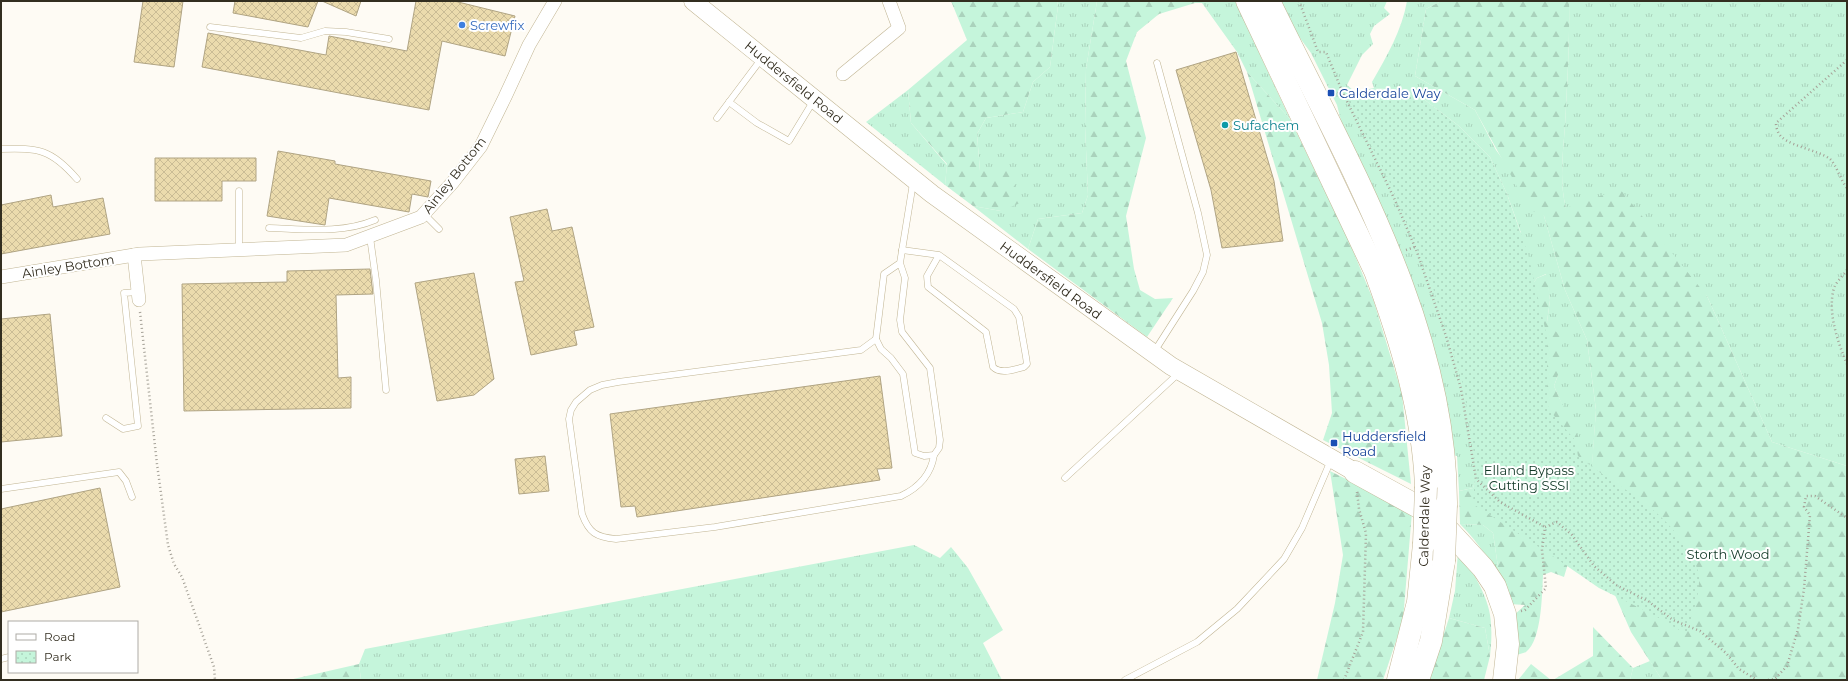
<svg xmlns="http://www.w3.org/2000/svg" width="1848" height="681" font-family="Montserrat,sans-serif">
<defs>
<pattern id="grass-tufts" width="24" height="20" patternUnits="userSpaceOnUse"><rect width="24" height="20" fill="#c5f5db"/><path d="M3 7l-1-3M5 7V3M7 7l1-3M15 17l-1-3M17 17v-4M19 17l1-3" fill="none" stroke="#aad2bc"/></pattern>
<pattern id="forest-firs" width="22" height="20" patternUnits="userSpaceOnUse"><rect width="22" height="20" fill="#c5f5db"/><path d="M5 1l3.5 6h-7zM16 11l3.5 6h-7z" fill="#aad2bc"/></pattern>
<pattern id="park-dots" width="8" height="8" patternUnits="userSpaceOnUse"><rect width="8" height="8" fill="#c5f5db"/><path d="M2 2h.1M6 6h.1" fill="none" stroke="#aad2bc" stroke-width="1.8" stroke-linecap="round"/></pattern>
<pattern id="building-cross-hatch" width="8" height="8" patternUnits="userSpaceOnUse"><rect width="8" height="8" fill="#ebdbad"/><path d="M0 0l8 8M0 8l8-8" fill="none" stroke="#cabc95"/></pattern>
</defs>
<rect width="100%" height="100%" fill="#fefbf4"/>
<g fill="url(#grass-tufts)">
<polygon points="1057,1 1097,1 1086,69 1085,126 1088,195 1082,213 1038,219 1028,249 973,206 1001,211 980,171 977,134 986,118 1023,112 1033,82 1050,67 1058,6"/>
<polygon points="1195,1 1235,1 1290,119 1247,72 1237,52 1202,3 1195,3"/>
<path d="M1277 1H1387L1384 8 1390 14 1374 26 1370 34 1373 44 1362 55 1347 85 1521 233 1507 194 1490 157 1459 126 1421 97 1398 90 1374 88 1372 82C1387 56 1402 30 1407 1H1441L1426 9 1415 76 1475 110 1496 150 1544 216 1565 290 1587 340 1596 410 1590 496 1563 407 1554 386 1558 375 1547 322 1550 300 1546 274 1537 278 1525 294 1468 338 1479 468 1473 488 1459 491 1457 456 1452 455 1345 137 1337 105 1311 53 1294 30Z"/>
<path d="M1569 1H1847V466L1772 442 1707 296 1566 208C1559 182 1563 152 1565 126 1567 84 1570 43 1569 1Z"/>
<polygon points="908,90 911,123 947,165 945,185 866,122"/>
<path d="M1460 524 1483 525 1493 533 1498 567 1505 589C1492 564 1480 544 1460 524Z"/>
<polygon points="914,545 940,558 951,547 968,568 1003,630 983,643 1002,680 361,680 359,664 365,649"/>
<path d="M1458 552C1473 571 1491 600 1491 625 1492 635 1491 646 1490 656L1485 628 1449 618 1455 591Z"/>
<polygon points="1650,661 1662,680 1630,680 1633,668"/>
</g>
<g fill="url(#forest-firs)">
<polygon points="951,1 1057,1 1058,6 1050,67 1033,82 1023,112 986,118 977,134 980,171 1010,171 1020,203 1001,211 973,206 945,185 947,164 911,123 908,90 967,40"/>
<polygon points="1097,1 1195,1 1195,3 1159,14 1137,32 1126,61 1146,138 1126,216 1134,269 1140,290 1155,299 1173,298 1147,337 1028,249 1038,219 1082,213 1088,195 1085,126 1086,69"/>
<path d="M1441 1H1569C1570 43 1567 84 1565 126 1563 152 1559 182 1566 208L1620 189 1707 296 1772 442 1847 466V680H1662L1631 632 1595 549 1572 550 1564 577 1551 572 1543 575C1542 593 1542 640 1526 652 1524 653 1519 654 1517 655L1512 617 1525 605 1509 604 1498 567 1493 533 1483 525 1460 524 1459 491 1473 488 1525 294 1537 278 1547 274 1550 300 1547 322 1563 339 1558 375 1554 386C1565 413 1583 439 1589 468 1591 475 1590 483 1590 490L1596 410 1587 340 1565 290 1544 216 1530 210 1475 110 1415 76 1426 9Z"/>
<polygon points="1247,72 1290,119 1349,241 1374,302 1402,394 1411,484 1323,440 1332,413 1329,365 1322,323"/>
<polygon points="1330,471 1412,512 1403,620 1383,680 1317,680 1335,603 1343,555"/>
<polygon points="1449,618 1485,628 1490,656 1484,680 1429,680"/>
<polygon points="1593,627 1633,668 1630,680 1553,680 1593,656"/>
<polygon points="359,664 361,680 289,680"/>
<polygon points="1531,664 1551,680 1518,680"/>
</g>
<path fill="url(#park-dots)" d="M1374 88 1398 90 1421 97 1459 126 1490 157 1507 194 1528 254 1547 337V399L1549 410 1575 440 1578 456C1618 489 1663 505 1689 553 1694 561 1699 569 1699 578 1700 597 1691 617 1686 634L1652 614 1599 588 1554 557 1476 506 1473 502 1476 467 1463 384 1433 288 1387 176 1345 94Z"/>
<g fill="url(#building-cross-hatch)" stroke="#b0a483">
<polygon points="143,1 183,1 174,67 134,62"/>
<polygon points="235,1 318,1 308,27 233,13"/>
<polygon points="322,1 361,1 356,16"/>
<polygon points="416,1 454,1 515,16 505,56 442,41 429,110 202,67 208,33 326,55 329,36 407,51"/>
<polygon points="1236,52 1274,181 1283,241 1222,248 1211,190 1176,70"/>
<polygon points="278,151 335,161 335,164 431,181 428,197 412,194 409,212 329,198 325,225 267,216"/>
<polygon points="155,158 256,158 256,181 222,181 222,201 155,201"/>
<polygon points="51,195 53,207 103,198 110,234 1,254 1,205"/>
<polygon points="547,209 552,231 572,227 594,327 574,331 577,345 531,355 515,282 524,281 510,217"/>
<polygon points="370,269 373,294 336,295 338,378 351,377 351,408 184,411 182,284 287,282 287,271"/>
<polygon points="474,273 494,379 474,395 437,401 415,283"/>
<polygon points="50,314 62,436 1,442 1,319"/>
<polygon points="880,376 892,468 877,469 880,480 637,517 635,506 621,507 610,414"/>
<polygon points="545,456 549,491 519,494 515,459"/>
<polygon points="100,488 120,587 1,612 1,509"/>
</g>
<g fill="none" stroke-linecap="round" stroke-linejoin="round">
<g stroke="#c1b593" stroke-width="7">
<g id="lane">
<polyline points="210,27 301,38 325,31 346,32 389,39"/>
<polyline points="762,58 729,102 757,123 789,141 814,100"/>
<polyline points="717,118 729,102"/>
<path d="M1 149C39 148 51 149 77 179"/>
<polyline points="239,191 239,249"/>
<polyline points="424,214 439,229"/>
<path d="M269 228C304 229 342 234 375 220"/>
<polyline points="370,237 376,280 386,390"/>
<path d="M902 250 939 255 1014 309 1019 317 1026 357 1027 364 1024 367C1015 369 1001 375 993 367L986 332 928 287 927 276 939 255"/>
<polyline points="900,263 884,274 876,339 881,349 891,358 903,374 915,453 924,456 934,455 939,448 940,440 930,368 902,332 900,320 905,278 900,263 913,183"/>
<path d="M876 339 861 350 618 382 602 385 590 390 576 402 571 410 569 419 582 514C589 533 596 537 616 539L715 527 901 496C918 488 931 475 934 455"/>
<polyline points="1154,352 1193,291 1203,272 1207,255 1198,213 1157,63"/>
<polyline points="106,418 123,429 138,426 124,293 138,292"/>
<polyline points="1065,478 1179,373"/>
<polyline points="1,489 119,472 126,481 132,497"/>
<polyline points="1,659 9,657"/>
<polyline points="1125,680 1197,642 1237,609 1284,559 1302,528 1331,460"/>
</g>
</g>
<g stroke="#c1b593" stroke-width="14">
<g id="street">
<polyline points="843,74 899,28 889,1"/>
<polyline points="134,255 139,300"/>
<polyline points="1,277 140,254 346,245 421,217 453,182 481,146 505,97 529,45 555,1"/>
</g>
</g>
<g stroke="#c1b593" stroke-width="19">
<polyline id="secondary" points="693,1 932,194 1171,366 1355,472"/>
</g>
<g stroke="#c1b593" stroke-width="23">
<g id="highway">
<path d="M1247 1 1375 271C1401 341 1423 412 1426 487"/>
<path d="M1269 1C1345 158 1447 327 1446 505"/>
<polyline points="1355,472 1435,516 1483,568 1495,586 1505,614 1508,644 1504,680"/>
<polyline points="1398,680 1418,602 1424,544"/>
<polyline points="1418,680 1431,641 1444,561"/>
</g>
</g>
<g stroke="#a5a197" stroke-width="2.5" stroke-dasharray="1 3" stroke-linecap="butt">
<polyline points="1299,1 1318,52 1326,52 1342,91 1394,198 1417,252 1446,336 1461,389 1476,479 1500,502 1545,527"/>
<path d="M1847 60 1776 123C1776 126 1777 130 1778 132 1784 146 1817 149 1830 159 1836 164 1841 181 1847 188"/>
<polyline points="1334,95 1342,91"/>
<polyline points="1406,250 1415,247"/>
<path d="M1847 270C1843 276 1836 282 1834 288 1827 312 1838 343 1847 364"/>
<polyline points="140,312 157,464 168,545 174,564 182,577 214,667 215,680"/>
<polyline points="1521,611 1525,610 1546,588 1542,550 1545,527 1557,522 1572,535 1594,566 1616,585 1648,601 1673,620 1700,631 1726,653 1739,669 1757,680"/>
<polyline points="1344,680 1363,632 1366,533 1359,509 1357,492"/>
<polyline points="1768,680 1775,679 1787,666 1798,629 1804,589 1810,515 1804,507 1806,496 1815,496 1847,518"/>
</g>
<use href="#lane" stroke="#fff" stroke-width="6"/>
<use href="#street" stroke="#fff" stroke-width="13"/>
<use href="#secondary" stroke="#fff" stroke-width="18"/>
<use href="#highway" stroke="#fff" stroke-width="22"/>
<g stroke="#c1b593" stroke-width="23" stroke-linecap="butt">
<g id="highway-bridge">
<polyline points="1424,544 1426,487"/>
<polyline points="1444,561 1446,505"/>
</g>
</g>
<use href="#highway-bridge" stroke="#fff" stroke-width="22"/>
</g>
<circle fill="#3f7fe0" stroke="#fff" stroke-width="1.5" cx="462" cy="25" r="4"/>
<g fill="#1a4fb4" stroke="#fff" stroke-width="1.5">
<rect x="1327" y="89" width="8" height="8" rx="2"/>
<rect x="1330" y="439" width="8" height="8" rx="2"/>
</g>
<circle fill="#0f9aa8" stroke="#fff" stroke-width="1.5" cx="1225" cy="125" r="4"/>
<g text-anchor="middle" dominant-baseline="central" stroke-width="4" stroke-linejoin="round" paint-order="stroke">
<g font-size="13" fill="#366cbe" stroke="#fff" text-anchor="start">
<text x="470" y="25">Screwfix</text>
</g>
<g font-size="13" fill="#332e20" stroke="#fff">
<text transform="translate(794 82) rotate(39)">Huddersfield Road</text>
<text transform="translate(454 175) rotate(-52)">Ainley Bottom</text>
<text transform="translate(68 266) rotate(-9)">Ainley Bottom</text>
<text transform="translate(1051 280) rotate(36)">Huddersfield Road</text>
<text transform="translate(1424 516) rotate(-89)">Calderdale Way</text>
</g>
<g font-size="13" fill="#164399" stroke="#fff" text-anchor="start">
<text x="1339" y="93">Calderdale Way</text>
<text x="1342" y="436">Huddersfield<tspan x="1342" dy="15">Road</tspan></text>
</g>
<g font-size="13" fill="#0d838f" stroke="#fff" text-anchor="start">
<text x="1233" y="125">Sufachem</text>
</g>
<g font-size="13" fill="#103826" stroke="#fff">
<text x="1529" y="470">Elland Bypass<tspan x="1529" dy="15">Cutting SSSI</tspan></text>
<text x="1728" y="554">Storth Wood</text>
</g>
</g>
<rect width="1848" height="681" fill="none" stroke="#332e20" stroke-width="4"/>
<rect x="8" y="621" width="130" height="52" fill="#ffffff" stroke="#adaba6"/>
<rect x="16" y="634" width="20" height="6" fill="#ffffff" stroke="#adaba6"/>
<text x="44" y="641" font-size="12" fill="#332e20">Road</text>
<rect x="16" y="651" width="20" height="12" fill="url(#park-dots)" stroke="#adaba6"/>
<text x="44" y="661" font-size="12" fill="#332e20">Park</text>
</svg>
